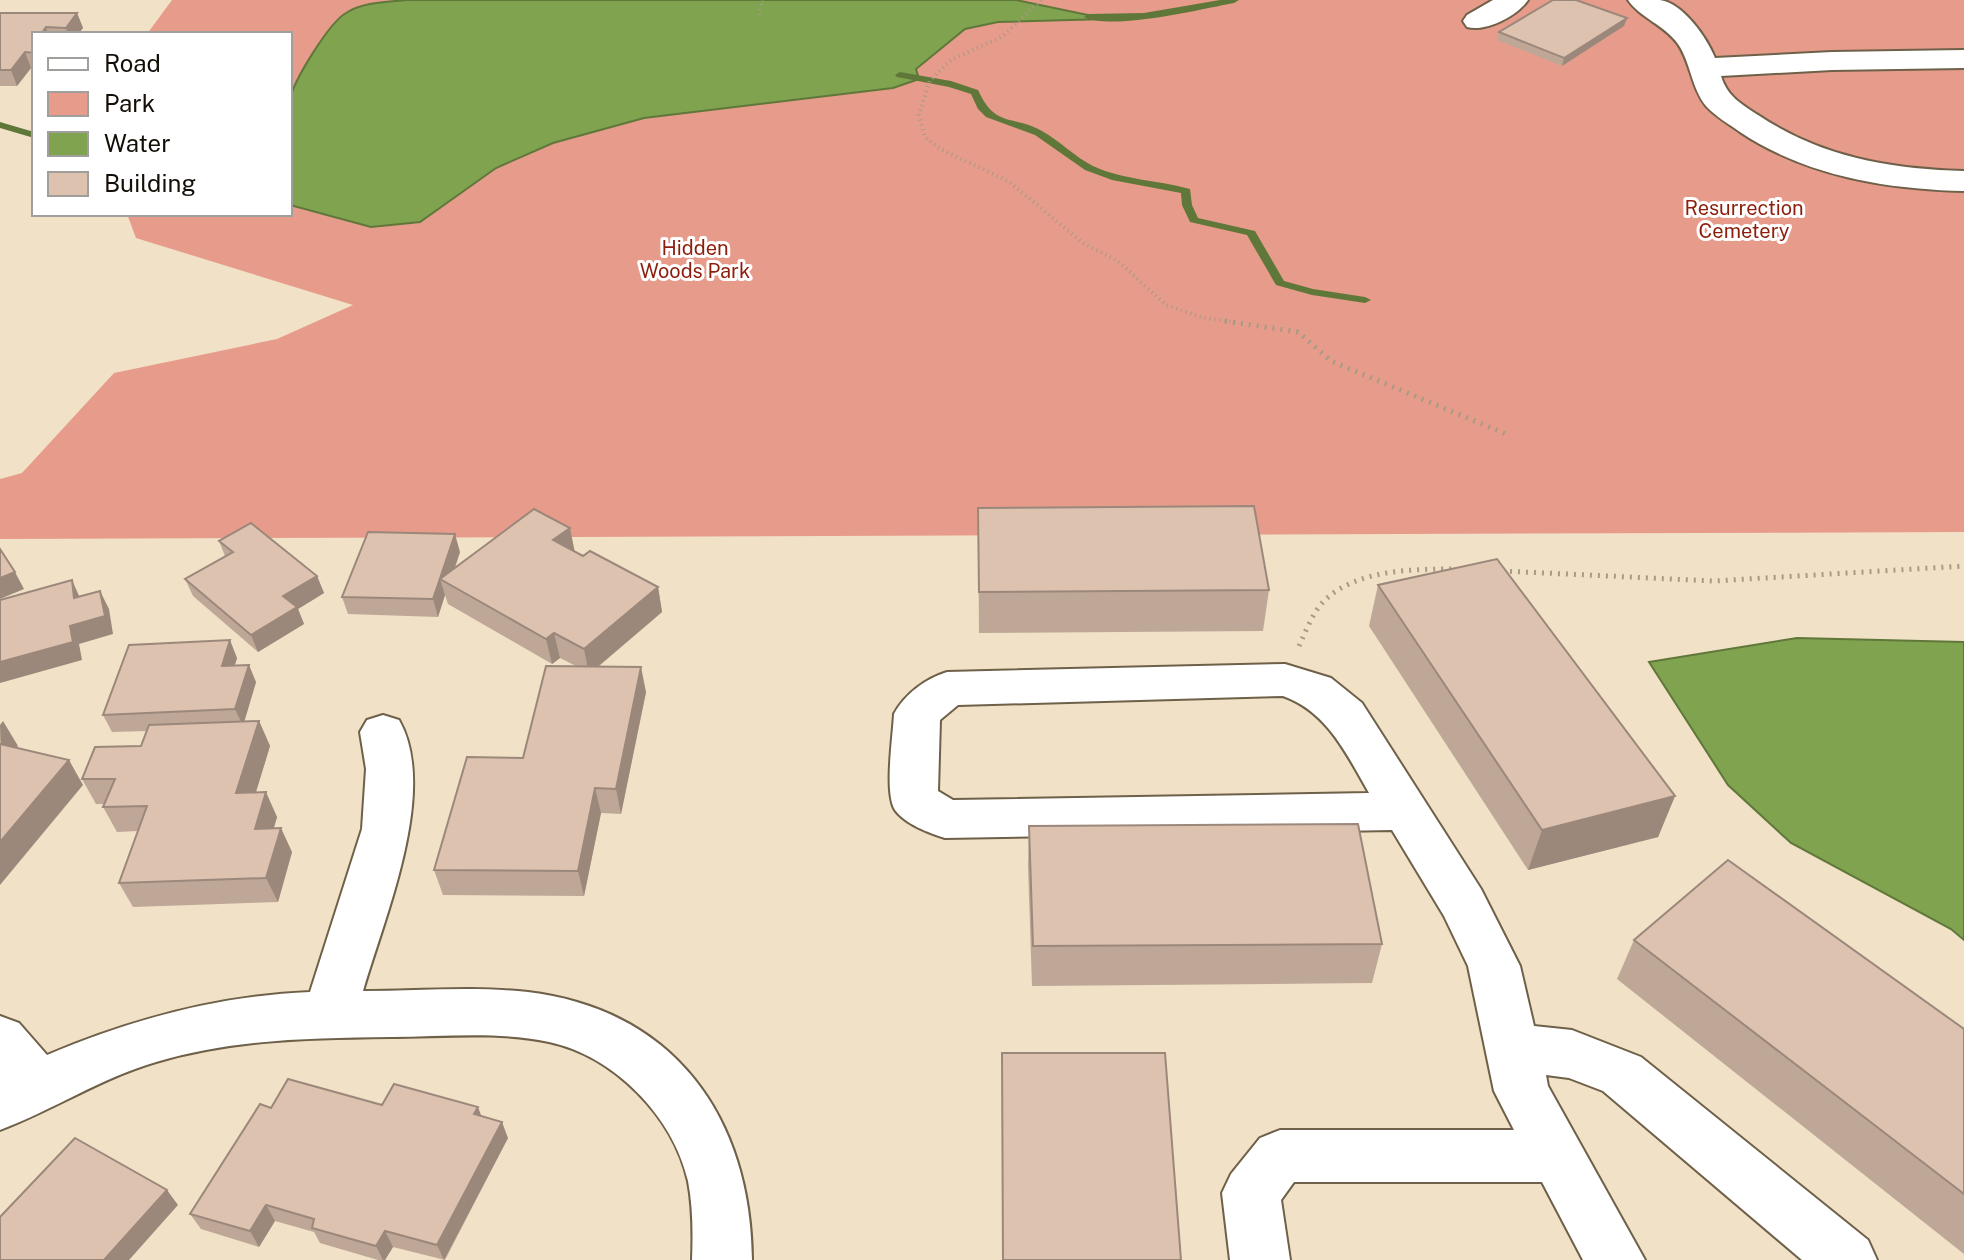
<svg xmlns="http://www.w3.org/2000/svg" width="1964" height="1260" font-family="'Public Sans',sans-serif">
<rect width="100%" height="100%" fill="#f1e1c6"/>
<polygon fill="#e79b8b" points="172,0 1964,0 1964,532 0,539 0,479 22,473 114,373 277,339 353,305 136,238 127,214 290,214 290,34 147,34"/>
<g fill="#80a350" stroke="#60773a" stroke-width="2">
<path d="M406 0H1016L1107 19 998 22 965 29 916 69 919 79 893 88 644 118 553 143 496 168 420 222 371 227 290 205C290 175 285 129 290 100 293 81 329 23 346 13 363 2 387 2 406 0Z"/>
<polygon points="1797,638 1964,642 1964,940 1951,929 1791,843 1728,785 1649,662"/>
</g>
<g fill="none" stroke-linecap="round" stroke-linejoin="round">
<g fill="#60773a" fill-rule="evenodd">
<path d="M1220 0H1239L1234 3C1202 9 1111 31 1084 17L1089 14 1144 13Z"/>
<path d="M900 72 951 81 978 90C996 129 1012 114 1042 131 1060 141 1075 157 1093 166 1123 180 1158 180 1190 189L1192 205 1198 218 1255 231 1284 281 1313 289 1365 297 1371 300 1365 303 1312 295 1276 285 1247 235 1190 222 1182 205 1181 193 1112 180 1085 170 1035 135 986 117 978 109 971 94 949 87 897 77 895 75Z"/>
<polygon points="0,122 34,132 34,138 0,128"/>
</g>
<g stroke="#6e6049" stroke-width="4">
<g id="minor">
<path d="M1493 0H1528C1517 16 1486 32 1467 27L1463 21 1467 15Z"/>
<path d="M1628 0C1638 0 1649 0 1660 0 1683 3 1707 38 1715 58L1832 52 1964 50V68L1832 70 1721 76C1727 96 1741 104 1758 115 1821 157 1889 169 1964 171V191C1886 189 1806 176 1740 132 1729 124 1716 117 1706 106 1691 87 1691 63 1678 44 1665 25 1640 18 1628 0Z"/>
<path d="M1285 664 1331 678 1362 703 1481 889 1520 966 1534 1026 1572 1030 1641 1057 1868 1240 1877 1260H1802L1603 1091 1569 1078 1546 1075 1548 1086 1645 1260H1583L1542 1182H1294L1281 1200 1290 1260H1230L1222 1193 1231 1174 1260 1138 1280 1130H1514L1494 1091 1468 966 1444 916 1392 830 945 838C929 833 905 824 895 810 884 793 893 736 894 714 905 694 925 679 947 672ZM1283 696C1328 712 1347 755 1369 793L953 800 938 791 940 720 958 705Z"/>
<path d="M383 715 399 720C439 790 384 918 363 991 417 991 474 986 528 992 675 1010 751 1118 752 1260H692C693 1234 693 1207 688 1181 673 1116 614 1056 549 1042 497 1031 443 1037 391 1037 311 1038 234 1039 156 1062 101 1078 53 1110 0 1130V1016L19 1023 47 1055C132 1019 217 996 310 992L362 829 366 769 360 732 367 720Z"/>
</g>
</g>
<g stroke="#a79b86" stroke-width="4" stroke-dasharray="1 4" stroke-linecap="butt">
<polyline points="1041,0 1003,36 951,60 930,80 919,115 925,137 940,149 1008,181 1083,243 1118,261 1166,305 1201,317 1238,323"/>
<polyline points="759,15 762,0"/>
</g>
<g stroke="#a79b86" stroke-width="5" stroke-dasharray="2 6" stroke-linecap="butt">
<polyline points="1225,321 1298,332 1331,361 1506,434"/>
<polyline points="1502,571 1714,581 1964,566"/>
<path d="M1299 646C1306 631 1312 614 1323 602 1355 569 1414 569 1456 569"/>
</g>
<use href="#minor" fill="#fff" fill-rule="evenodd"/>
</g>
<g fill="#bea797">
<polygon points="0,13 77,13 83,28 78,34 34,34 34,68 31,68 17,86 0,86"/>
<polygon points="1624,26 1562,66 1497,40 1499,32"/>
<polygon points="978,508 1269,590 1263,631 979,633"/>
<polygon points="219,541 317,576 324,593 298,609 304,624 258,652 193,596 185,579 225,556"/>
<polygon points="460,552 455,568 575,552 658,587 662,612 598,667 646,692 621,814 601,813 584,896 443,895 434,870 523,758 576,666 560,658 552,664 448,604 445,595 438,617 348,614 342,597"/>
<polygon points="1378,585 1675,796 1658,837 1528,870 1369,626"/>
<polygon points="237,658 235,665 256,682 244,722 259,721 270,746 256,792 277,817 274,828 292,852 278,902 133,907 119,883 138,831 117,832 103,807 105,804 96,804 82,779 141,746 147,731 112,732 103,715"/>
<polygon points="1029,826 1382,944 1372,983 1032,986 1028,866"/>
<polygon points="1634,940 1964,1029 1964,1254 1617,979"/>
<polygon points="1002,1053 1181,1260 1003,1260"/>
<polygon points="382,1105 482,1116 508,1138 445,1260 393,1247 385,1260 378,1260 320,1243 314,1232 275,1221 259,1247 201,1229 190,1214 271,1108"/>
</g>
<g fill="#9b887b">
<polygon points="77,13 83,28 78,34 68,34 66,28"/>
<polygon points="1627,18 1624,26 1562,66 1564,58"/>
<polygon points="46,27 48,34 41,34"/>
<polygon points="25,52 31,68 17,86 11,70"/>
<polygon points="570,528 575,553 553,540"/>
<polygon points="455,534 460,552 449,584 440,579 445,595 438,617 433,599"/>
<polygon points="15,572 24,589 0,599 0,578"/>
<polygon points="317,576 324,593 298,609 304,624 258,652 251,635 283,596"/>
<polygon points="72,580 80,598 74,598"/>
<polygon points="658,587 662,612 589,674 584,649"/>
<polygon points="100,591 109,609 113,634 79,644 82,660 0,683 0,662 70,626"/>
<polygon points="554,633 560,658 552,664 546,639"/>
<polygon points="230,640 237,658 229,683 222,666"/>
<polygon points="249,665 256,682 243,726 235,709"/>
<polygon points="641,667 646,692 621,814 616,789"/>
<polygon points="3,721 18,746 1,766 0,725"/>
<polygon points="259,721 270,746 248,818 236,793"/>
<polygon points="69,760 83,785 0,885 0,842"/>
<polygon points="595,788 601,813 584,896 578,871"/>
<polygon points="266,792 277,817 266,854 255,829"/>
<polygon points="1675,796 1658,837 1528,870 1542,830"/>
<polygon points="281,828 292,852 278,902 266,878"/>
<polygon points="478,1107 484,1123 474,1114"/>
<polygon points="502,1122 508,1138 444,1260 437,1245"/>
<polygon points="167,1190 178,1205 129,1260 104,1260"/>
<polygon points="266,1205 275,1221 259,1247 250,1231"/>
<polygon points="385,1231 393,1247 385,1260 383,1260 376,1246"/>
</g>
<g fill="#ddc2b0" stroke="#9b887b" stroke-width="2">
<polygon points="1553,0 1576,0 1627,18 1564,58 1499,32"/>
<polygon points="0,13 77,13 66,28 46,27 41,34 34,34 34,53 25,52 11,70 0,70"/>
<polygon points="1254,506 1269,590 979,592 978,508"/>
<polygon points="534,509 570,528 553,540 583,556 590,551 658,587 584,649 554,633 546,639 440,579"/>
<polygon points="251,523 317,576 283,596 297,607 251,635 185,579 233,552 219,541"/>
<polygon points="368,532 455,534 433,599 342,597"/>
<polygon points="0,549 15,572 0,578"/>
<polygon points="1497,559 1675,796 1542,830 1378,585"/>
<polygon points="72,580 74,598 100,591 105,616 70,626 73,642 0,662 0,600"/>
<polygon points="230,640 222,666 249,665 235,709 103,715 129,645"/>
<polygon points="546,666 641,667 616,789 595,788 578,871 434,870 467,757 523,758"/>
<polygon points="259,721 236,793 266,792 255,829 281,828 266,878 119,883 147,806 103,807 115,779 82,779 95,747 141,746 149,725"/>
<polygon points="0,744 69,760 0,842"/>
<polygon points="1358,824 1382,944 1033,946 1029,826"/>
<polygon points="1728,860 1964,1029 1964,1194 1634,940"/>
<polygon points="1002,1053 1165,1053 1181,1260 1003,1260"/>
<polygon points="288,1079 382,1105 394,1084 478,1107 474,1114 502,1122 437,1245 385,1231 376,1246 312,1228 314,1219 266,1205 250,1231 190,1214 260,1104 271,1108"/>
<polygon points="75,1138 167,1190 104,1260 0,1260 0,1217"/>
</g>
<g text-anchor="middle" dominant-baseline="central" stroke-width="6" stroke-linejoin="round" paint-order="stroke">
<g font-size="20" fill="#8c1e0b" stroke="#fff">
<text x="1744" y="208">Resurrection<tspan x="1744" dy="23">Cemetery</tspan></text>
<text x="695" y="248">Hidden<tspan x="695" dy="23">Woods Park</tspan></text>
</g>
</g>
<rect x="32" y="32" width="260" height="184" fill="#ffffff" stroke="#a19f9b" stroke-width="2"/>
<rect x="48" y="58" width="40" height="12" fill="#ffffff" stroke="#a19f9b" stroke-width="2"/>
<text x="104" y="72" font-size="24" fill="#140f06">Road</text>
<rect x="48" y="92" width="40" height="24" fill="#e79b8b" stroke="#a19f9b" stroke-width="2"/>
<text x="104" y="112" font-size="24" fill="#140f06">Park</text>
<rect x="48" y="132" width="40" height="24" fill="#80a350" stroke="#a19f9b" stroke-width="2"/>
<text x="104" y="152" font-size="24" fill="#140f06">Water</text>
<rect x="48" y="172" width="40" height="24" fill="#ddc2b0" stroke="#a19f9b" stroke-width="2"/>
<text x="104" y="192" font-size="24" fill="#140f06">Building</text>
</svg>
